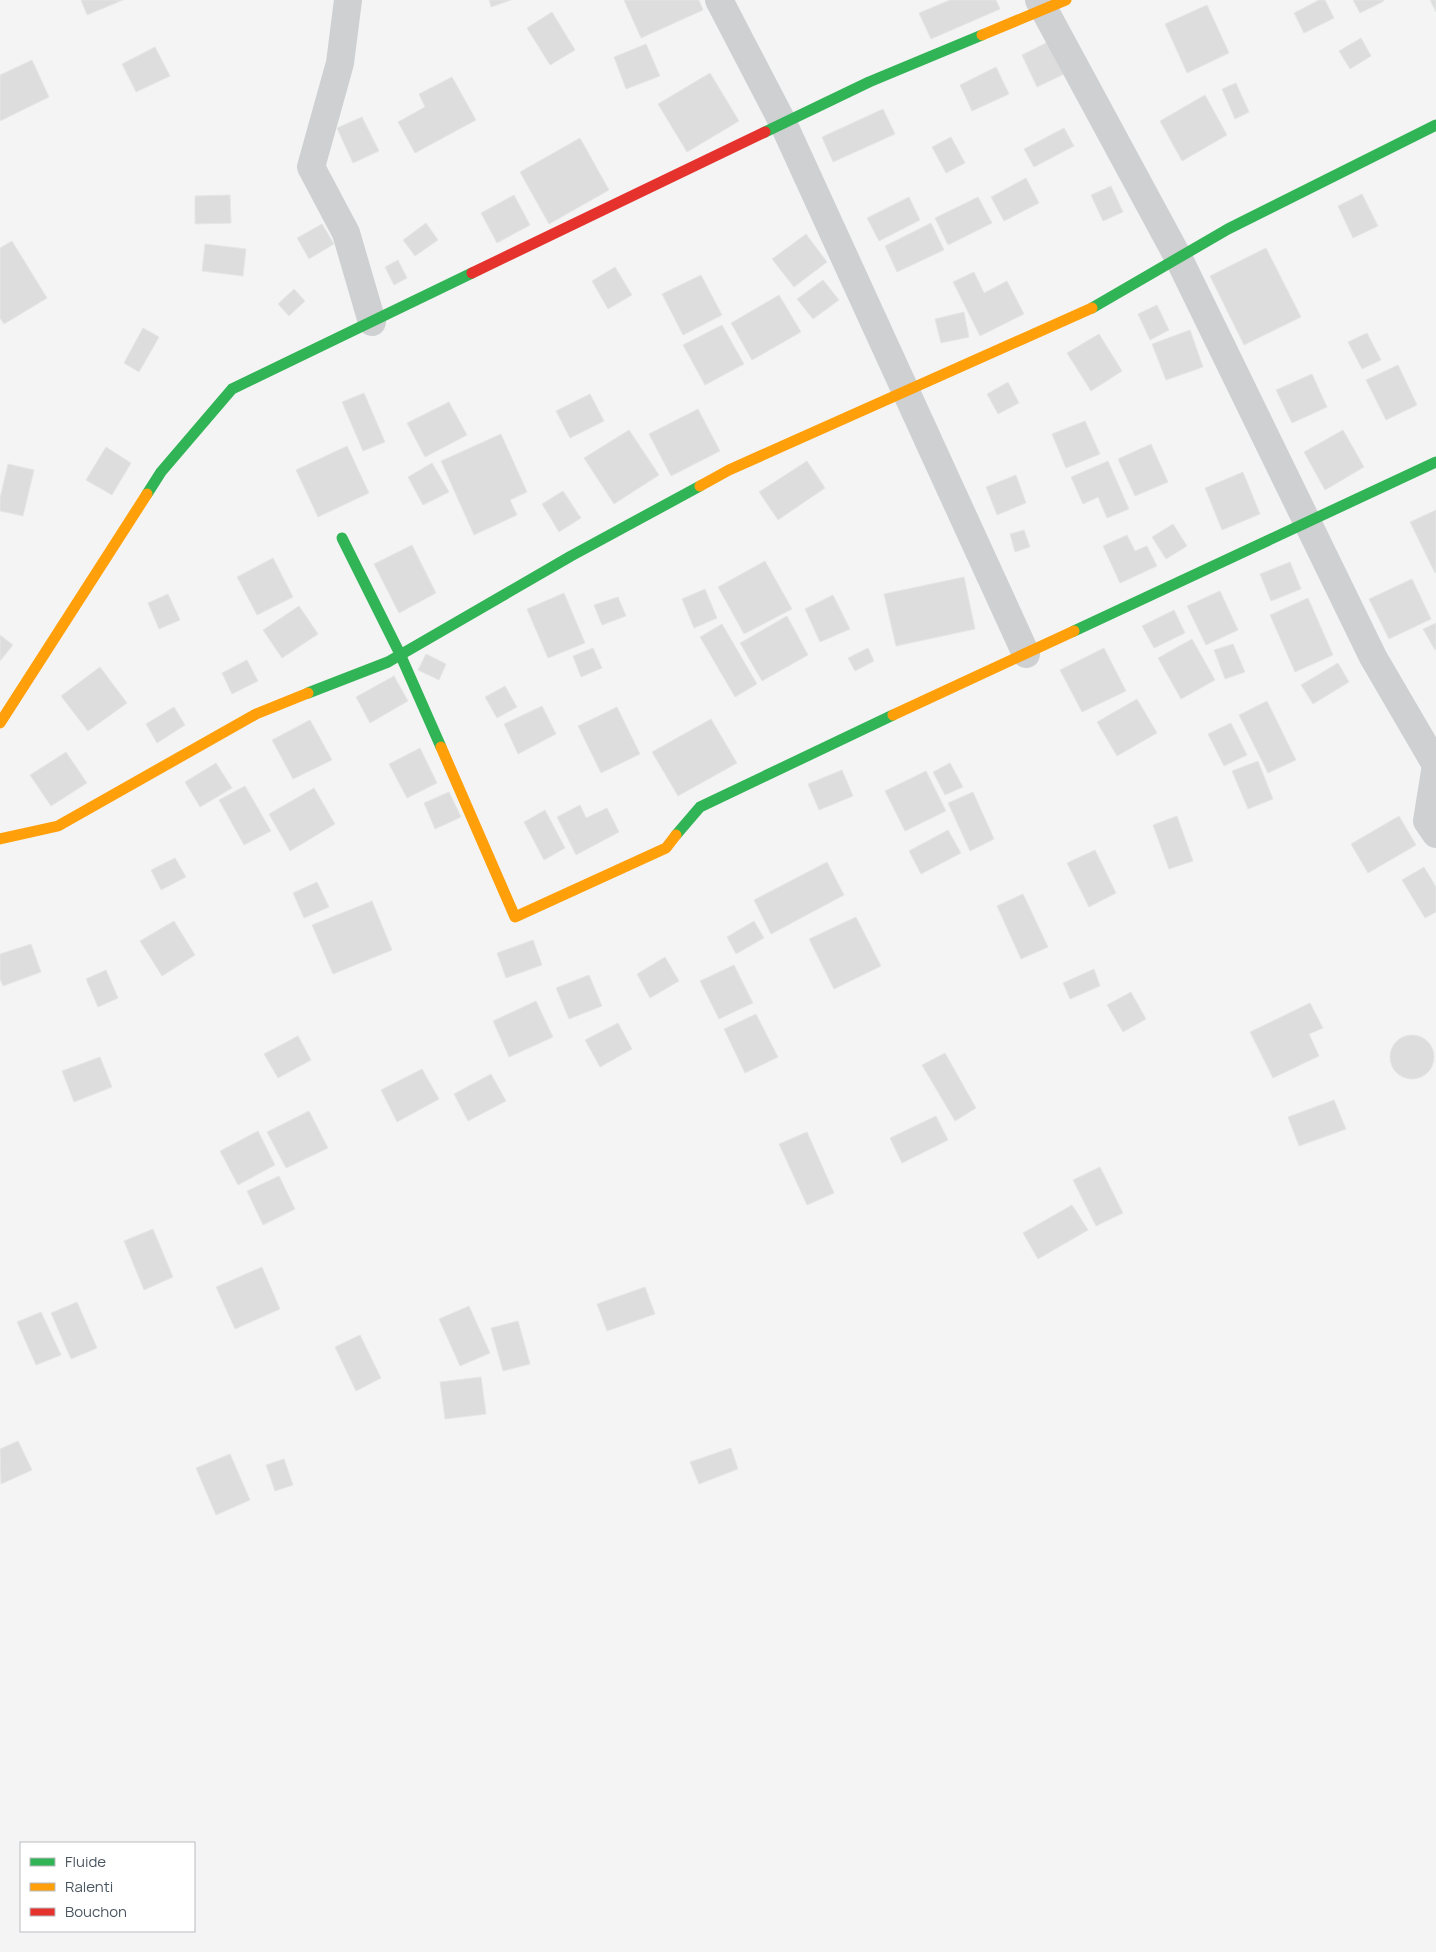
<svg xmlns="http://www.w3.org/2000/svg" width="1436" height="1952" font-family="Manrope,sans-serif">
<rect width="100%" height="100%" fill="#f4f4f4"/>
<g fill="#ddddde" stroke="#e5e6e7">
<polygon points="81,0 123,0 87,15"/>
<polygon points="489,0 511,0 491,7"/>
<polygon points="624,0 699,0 703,10 641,38"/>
<polygon points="950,0 996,0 1000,9 931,39 919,13"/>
<polygon points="1319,0 1325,0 1334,18 1304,33 1294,13"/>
<polygon points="1353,0 1383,0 1384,1 1360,13"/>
<polygon points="1430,0 1436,0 1436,12"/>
<polygon points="1207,5 1229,53 1187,73 1165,24"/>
<polygon points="552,12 575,50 550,65 527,28"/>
<polygon points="1361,38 1371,56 1350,69 1339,51"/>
<polygon points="1050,41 1066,73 1037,87 1022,55"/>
<polygon points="646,44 660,76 626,89 614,57"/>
<polygon points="155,47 170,76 136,92 122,64"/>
<polygon points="32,60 49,97 0,121 0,75"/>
<polygon points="996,67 1009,94 972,111 960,85"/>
<polygon points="710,73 739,121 687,152 658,104"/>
<polygon points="452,77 476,120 415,153 398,122 425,107 419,94"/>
<polygon points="1236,83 1249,112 1235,119 1222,89"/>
<polygon points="1205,95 1227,135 1182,161 1160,121"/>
<polygon points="883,109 895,134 833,162 822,137"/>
<polygon points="362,117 379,151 353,163 337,128"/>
<polygon points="1064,128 1074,146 1034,167 1024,149"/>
<polygon points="951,137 965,163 946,173 932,147"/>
<polygon points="580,138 609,190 549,224 520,172"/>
<polygon points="1026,178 1039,203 1004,221 991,197"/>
<polygon points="1111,186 1123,212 1103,221 1091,195"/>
<polygon points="1362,194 1378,226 1353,238 1338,206"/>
<polygon points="230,195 231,223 195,224 195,196"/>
<polygon points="514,195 530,225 497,243 481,213"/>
<polygon points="909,197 920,220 879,241 867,218"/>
<polygon points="978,197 992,223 948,245 935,218"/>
<polygon points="426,223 438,240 415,256 403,240"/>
<polygon points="931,223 944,250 897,272 885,246"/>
<polygon points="322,224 334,244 309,259 297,238"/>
<polygon points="806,234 827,262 794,287 772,259"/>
<polygon points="12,241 47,298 4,324 0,318 0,248"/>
<polygon points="205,244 246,249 243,276 202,271"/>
<polygon points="1266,248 1301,317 1244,345 1210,276"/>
<polygon points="398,260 407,278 394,285 385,267"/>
<polygon points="615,267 632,295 608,309 592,281"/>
<polygon points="974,272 984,293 1007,281 1024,314 980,336 953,282"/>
<polygon points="701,275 722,315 683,335 662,294"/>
<polygon points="823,280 839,300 813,319 797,299"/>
<polygon points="294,289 305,301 289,316 278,304"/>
<polygon points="779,295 801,332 752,360 731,323"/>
<polygon points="1157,305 1169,330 1150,340 1138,314"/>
<polygon points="964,312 969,337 941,343 935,319"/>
<polygon points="722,325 744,364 705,385 683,345"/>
<polygon points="143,328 159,337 139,372 124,363"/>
<polygon points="1190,330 1203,367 1166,380 1152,344"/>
<polygon points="1367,333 1381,360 1362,369 1348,342"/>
<polygon points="1099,334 1122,371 1091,391 1067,353"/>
<polygon points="1398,365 1417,405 1386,420 1366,380"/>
<polygon points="1312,374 1327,407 1292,423 1276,390"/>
<polygon points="1008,382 1019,403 998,414 987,394"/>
<polygon points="364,393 385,442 363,451 342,402"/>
<polygon points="590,394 604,421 570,438 556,411"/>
<polygon points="449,402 467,435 425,457 407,423"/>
<polygon points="698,409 720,451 671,476 649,434"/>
<polygon points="1085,421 1100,454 1066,468 1052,434"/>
<polygon points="629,430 659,475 614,504 584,458"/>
<polygon points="1343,430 1364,467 1325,490 1304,452"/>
<polygon points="501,434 527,492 510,500 517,515 474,535 441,461"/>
<polygon points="1151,444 1168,482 1135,496 1118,459"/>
<polygon points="347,446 369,493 318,517 296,470"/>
<polygon points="106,447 131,463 112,495 86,480"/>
<polygon points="807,461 825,488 778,520 759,492"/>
<polygon points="1108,461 1129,509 1107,518 1098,497 1083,504 1071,477"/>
<polygon points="432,463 449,492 423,505 408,477"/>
<polygon points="8,464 34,470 23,516 0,511 0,498"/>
<polygon points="1243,472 1260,514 1222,530 1205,488"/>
<polygon points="1016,475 1026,503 997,515 986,487"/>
<polygon points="563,491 581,518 559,532 542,504"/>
<polygon points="1436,510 1436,572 1435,573 1410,522"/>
<polygon points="1173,524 1187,546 1166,559 1152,537"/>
<polygon points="1024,530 1030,547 1015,552 1010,534"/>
<polygon points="1127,535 1135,551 1147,546 1157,566 1120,583 1103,546"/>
<polygon points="412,545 436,593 399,613 374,564"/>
<polygon points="273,558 293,597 257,615 237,577"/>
<polygon points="765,561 792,609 744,634 718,587"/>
<polygon points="1290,562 1301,589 1271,601 1260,574"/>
<polygon points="964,577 975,629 896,646 884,594"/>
<polygon points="1412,579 1431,619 1389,639 1369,599"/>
<polygon points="705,589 717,618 694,628 682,599"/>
<polygon points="1220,591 1238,630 1206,645 1187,606"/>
<polygon points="564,593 585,643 548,658 527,609"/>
<polygon points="168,594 180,620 159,629 148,603"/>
<polygon points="833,595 850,629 820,642 805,609"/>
<polygon points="618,597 626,616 602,625 594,605"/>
<polygon points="1308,598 1333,655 1295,672 1270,615"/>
<polygon points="299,606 318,634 282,658 263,630"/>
<polygon points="1174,610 1185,633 1154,648 1142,626"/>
<polygon points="787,616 808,655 762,681 740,643"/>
<polygon points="1436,623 1436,649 1435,650 1423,629"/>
<polygon points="722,624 757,684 735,697 700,637"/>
<polygon points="0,635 13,645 0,661"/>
<polygon points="1192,639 1215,680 1181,699 1158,658"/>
<polygon points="1233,644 1245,672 1225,679 1214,650"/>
<polygon points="593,648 602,668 581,677 573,656"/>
<polygon points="868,648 874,661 855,671 848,658"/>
<polygon points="1104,648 1126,691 1082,712 1060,670"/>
<polygon points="426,654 446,664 439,680 418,670"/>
<polygon points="247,660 258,681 232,694 222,673"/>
<polygon points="1338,663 1349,682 1313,704 1301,685"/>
<polygon points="100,667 127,703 88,731 61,696"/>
<polygon points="394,676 408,701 370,723 356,697"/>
<polygon points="505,686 517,707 497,718 485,697"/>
<polygon points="1137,699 1157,733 1117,756 1097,722"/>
<polygon points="1267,701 1296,760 1268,773 1239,715"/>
<polygon points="542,706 556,734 518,754 504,724"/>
<polygon points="174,707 185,725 157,743 146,724"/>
<polygon points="617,707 640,754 601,773 578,726"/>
<polygon points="711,719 737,763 678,796 652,752"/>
<polygon points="310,720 332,760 293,779 272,740"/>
<polygon points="1231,723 1247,755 1224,766 1208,734"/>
<polygon points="420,748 437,783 407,798 389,764"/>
<polygon points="66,752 87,783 51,806 30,775"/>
<polygon points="1258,761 1273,799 1248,809 1232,771"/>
<polygon points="216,763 232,788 200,807 185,782"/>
<polygon points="950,763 963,787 945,795 933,772"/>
<polygon points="842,770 853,796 819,810 808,784"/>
<polygon points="926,771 946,811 905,831 885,791"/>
<polygon points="245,786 271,831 244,845 219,800"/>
<polygon points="314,788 335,824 290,851 269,814"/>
<polygon points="449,792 461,817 435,829 424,803"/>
<polygon points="973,792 994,839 970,851 948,803"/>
<polygon points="580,805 586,818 607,808 619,832 576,855 557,817"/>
<polygon points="545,810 565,848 544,860 524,822"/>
<polygon points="1177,816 1193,861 1169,869 1153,825"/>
<polygon points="1399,816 1416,845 1368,873 1351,844"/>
<polygon points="948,830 961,853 921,874 909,851"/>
<polygon points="1095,850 1116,893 1089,907 1067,863"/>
<polygon points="175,858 186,877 161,890 151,870"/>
<polygon points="827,862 844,895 771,934 754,900"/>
<polygon points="1424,867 1436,887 1436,912 1425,918 1402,880"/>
<polygon points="317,882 329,907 304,918 293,893"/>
<polygon points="1023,894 1048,947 1021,959 997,906"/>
<polygon points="372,901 392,950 333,974 312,925"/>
<polygon points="856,917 881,966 834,989 809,939"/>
<polygon points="174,921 195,955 162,976 140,941"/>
<polygon points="754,921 764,938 736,954 727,937"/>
<polygon points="533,940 542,965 506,978 497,953"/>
<polygon points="31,944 41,972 3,986 0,979 0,954"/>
<polygon points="665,957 679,981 650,998 637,974"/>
<polygon points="734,965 753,1003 719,1019 700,981"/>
<polygon points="1094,969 1100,986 1070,999 1063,983"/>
<polygon points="106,970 118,998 98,1007 86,979"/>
<polygon points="589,975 602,1006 569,1019 556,988"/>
<polygon points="1131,992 1146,1019 1123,1032 1107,1005"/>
<polygon points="536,1001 553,1037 509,1057 493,1021"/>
<polygon points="1310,1003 1323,1028 1309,1034 1319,1056 1273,1078 1250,1032"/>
<polygon points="756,1014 778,1057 745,1073 724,1029"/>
<polygon points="618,1023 632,1049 600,1067 585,1040"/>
<circle cx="1412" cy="1057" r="22"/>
<polygon points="298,1036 311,1060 278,1078 264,1054"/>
<polygon points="945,1053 976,1108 955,1121 922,1065"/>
<polygon points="100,1057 112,1087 74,1102 62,1071"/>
<polygon points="422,1069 439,1099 397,1122 381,1090"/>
<polygon points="491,1074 506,1101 468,1121 454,1094"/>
<polygon points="1334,1100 1346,1129 1299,1146 1288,1117"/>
<polygon points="309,1111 328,1148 286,1168 267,1132"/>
<polygon points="936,1116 948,1140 902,1163 890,1138"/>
<polygon points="258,1131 275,1165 238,1185 220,1151"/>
<polygon points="807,1132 834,1193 807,1205 779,1144"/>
<polygon points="1100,1167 1123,1213 1096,1226 1073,1180"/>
<polygon points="279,1176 295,1209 263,1225 247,1191"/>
<polygon points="1072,1205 1088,1230 1038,1259 1023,1233"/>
<polygon points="153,1229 173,1277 144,1290 124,1241"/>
<polygon points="262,1267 280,1309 235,1329 216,1287"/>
<polygon points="645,1287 655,1314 607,1331 597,1304"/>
<polygon points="77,1302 97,1348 71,1359 51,1313"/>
<polygon points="469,1306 490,1353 460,1366 439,1319"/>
<polygon points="41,1312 61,1355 36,1365 17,1322"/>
<polygon points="518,1321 530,1364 503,1371 491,1328"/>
<polygon points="360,1335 381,1378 356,1391 335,1347"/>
<polygon points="481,1377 486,1414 445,1419 440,1382"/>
<polygon points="18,1441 32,1470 1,1484 0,1449"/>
<polygon points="731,1448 738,1469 699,1484 690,1462"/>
<polygon points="230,1454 250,1500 216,1515 196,1468"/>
<polygon points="284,1459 293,1485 275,1491 266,1465"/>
</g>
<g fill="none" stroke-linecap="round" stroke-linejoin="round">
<g stroke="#ced0d2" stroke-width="28">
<polyline points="348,0 340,63 311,167 346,233 372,322"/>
<polyline points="719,0 783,123 1026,654"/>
<polyline points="1039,0 1179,259 1373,657 1436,765 1427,821 1436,834"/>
</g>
<g stroke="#30b455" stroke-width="11">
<polyline points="765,132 869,82 982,35"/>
<polyline points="1092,308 1228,229 1436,125"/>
<polyline points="147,494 161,472 232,389 472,273"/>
<polyline points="342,538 400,654 441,747"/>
<polyline points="1074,631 1436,462"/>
<polyline points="308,693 388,662 571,556 700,486"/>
<polyline points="676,835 700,807 893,715"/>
</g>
<g stroke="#ff9f0a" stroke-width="11">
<polyline points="982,35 1066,0"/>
<polyline points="700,486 729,470 1092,308"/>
<polyline points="893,715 1074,631"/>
<polyline points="0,723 147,494"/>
<polyline points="441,747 515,917 666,848 676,835"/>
<polyline points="0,839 58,826 256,714 308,693"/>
</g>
<polyline stroke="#e5322d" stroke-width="11" points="472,273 765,132"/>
</g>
<rect x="20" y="1842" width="175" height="90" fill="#ffffff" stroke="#b7bbc0"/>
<rect x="30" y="1858" width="25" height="8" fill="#30b455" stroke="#b7bbc0"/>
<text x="65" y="1867" font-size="15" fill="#4a5661">Fluide</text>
<rect x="30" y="1883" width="25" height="8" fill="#ff9f0a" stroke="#b7bbc0"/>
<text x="65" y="1892" font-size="15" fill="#4a5661">Ralenti</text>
<rect x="30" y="1908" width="25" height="8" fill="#e5322d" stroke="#b7bbc0"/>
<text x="65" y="1917" font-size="15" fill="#4a5661">Bouchon</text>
</svg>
